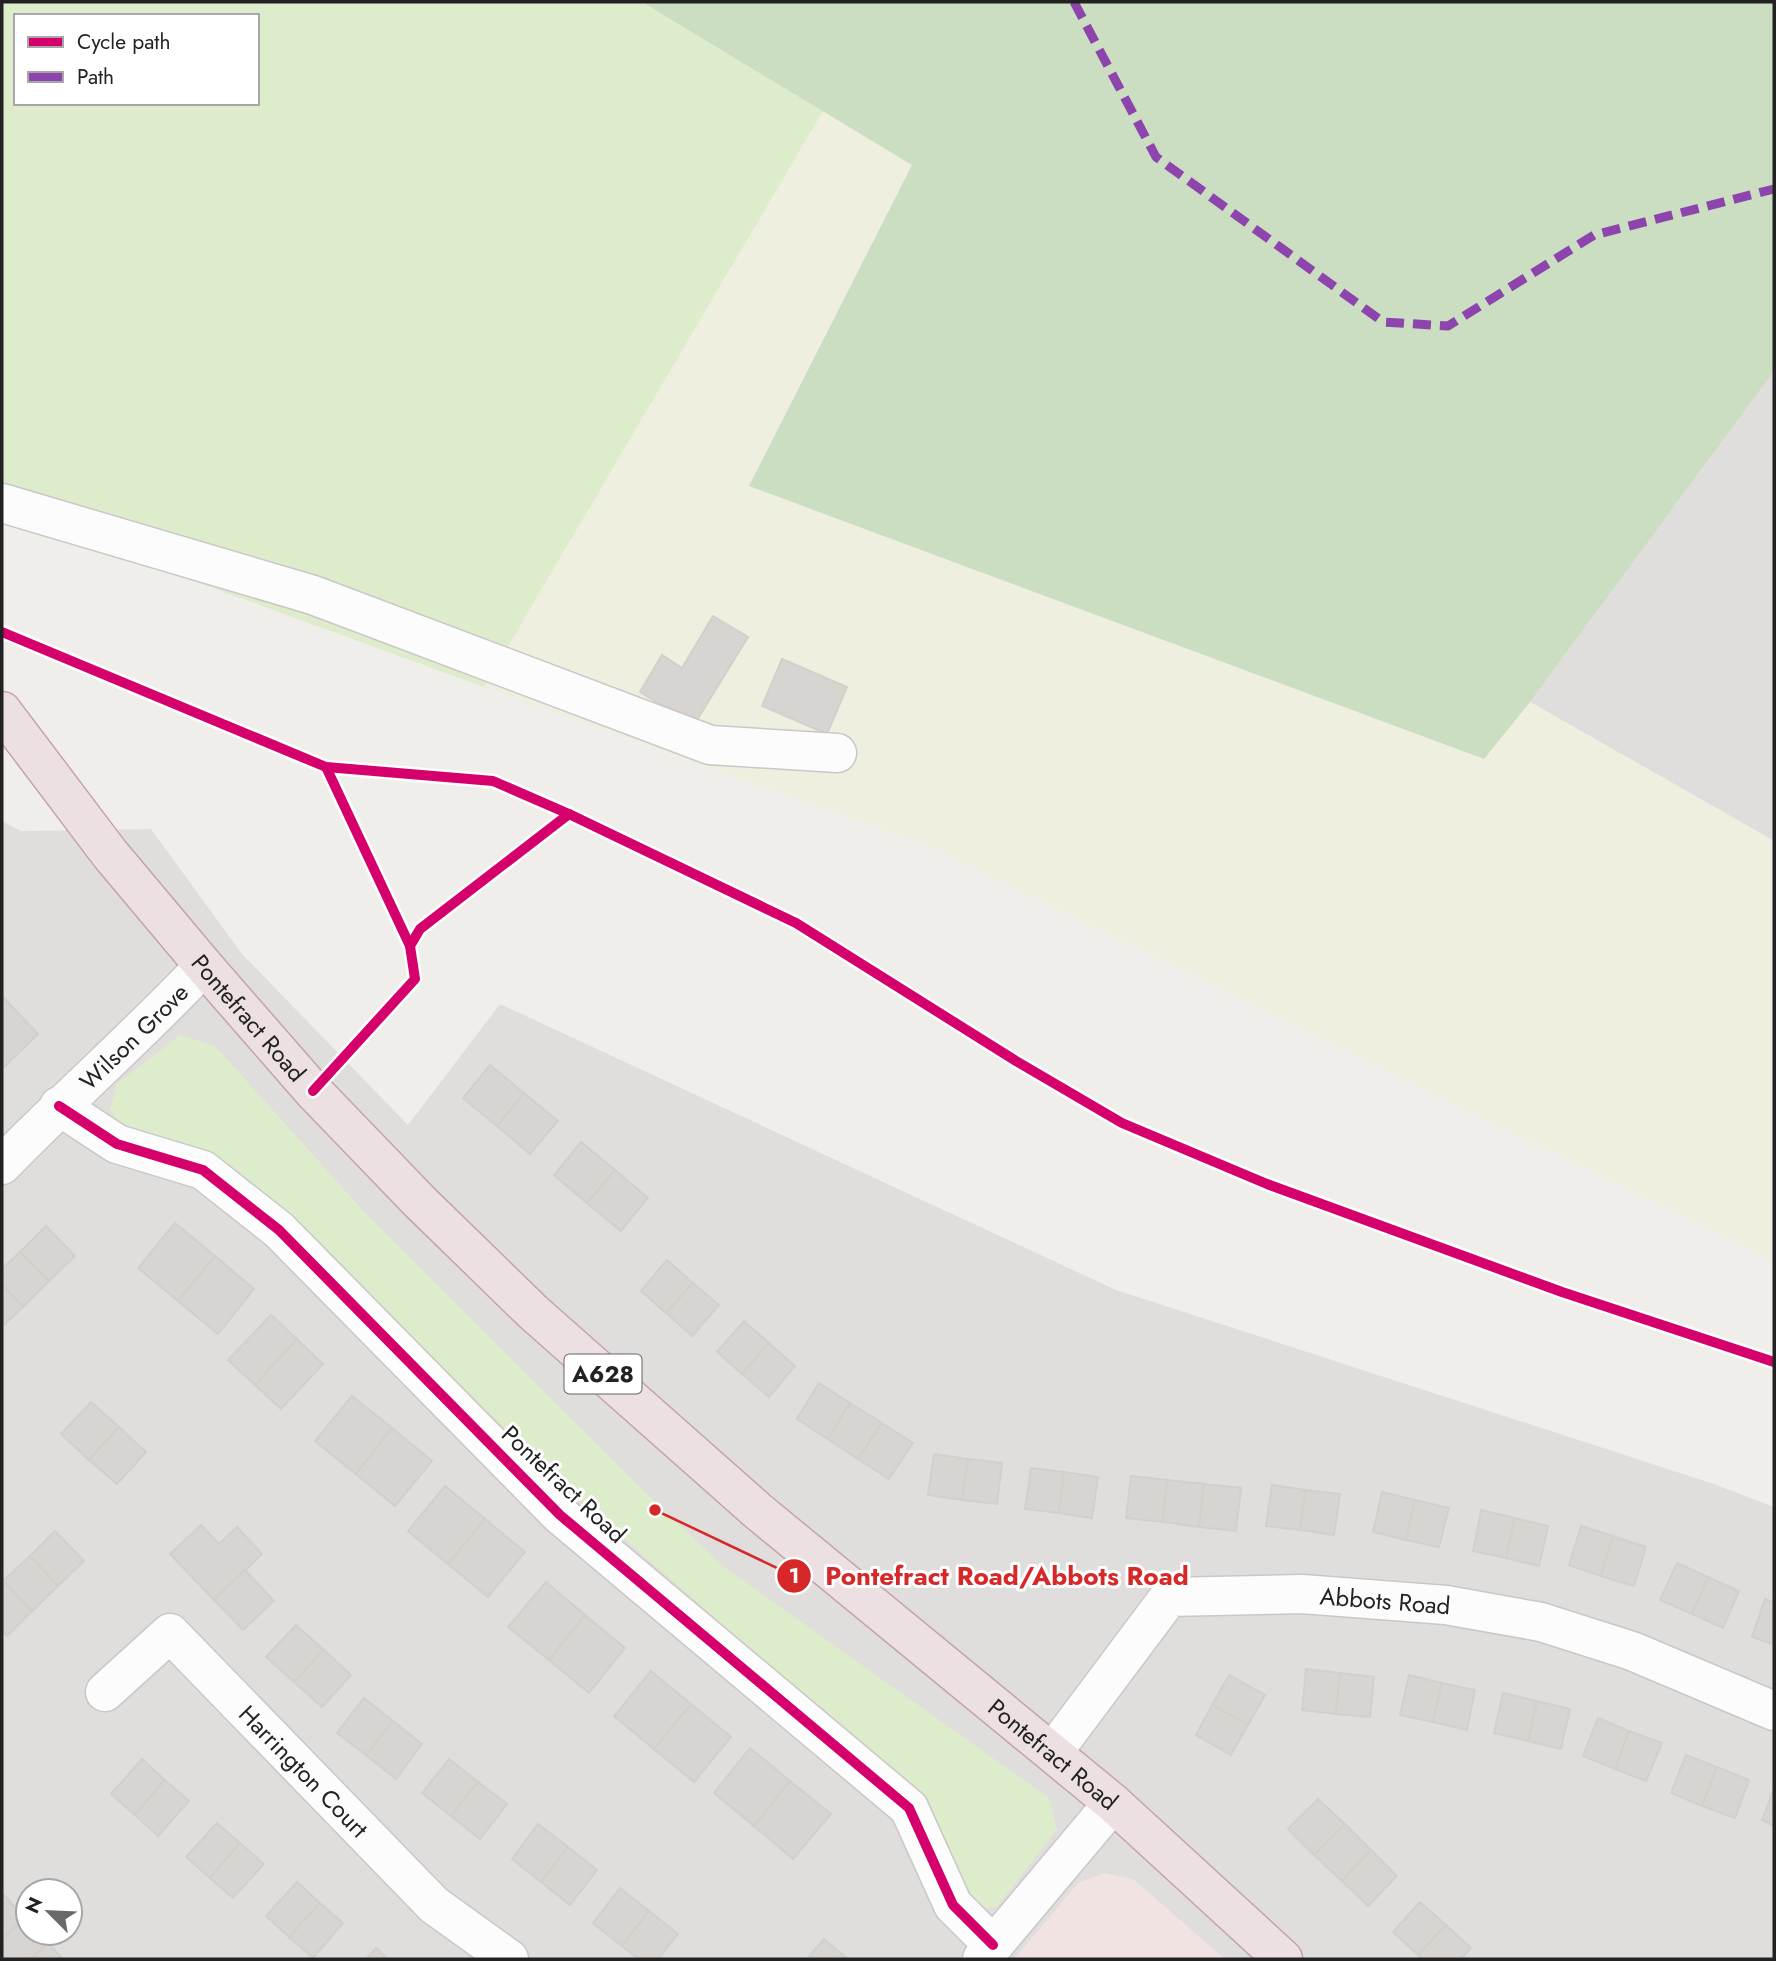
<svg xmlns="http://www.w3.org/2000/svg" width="1776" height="1961" font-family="Jost,sans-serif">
<rect width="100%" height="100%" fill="#f0eeeb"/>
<g fill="#dfdedc" fill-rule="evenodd">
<polygon points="1774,371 1774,841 1530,702"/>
<path d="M2 821 21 831 151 829 242 954 408 1125 500 1004 1116 1290 1714 1484 1774 1507V1959H2ZM28 1891H70V1933H28Z"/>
</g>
<polygon fill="#f1e3e1" points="1104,1873 1133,1879 1225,1959 1014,1959 1078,1883"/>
<polygon fill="#efefdf" points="823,111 912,165 749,486 1483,759 1530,702 1774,841 1774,1261 932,847 484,687"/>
<g fill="#ddeccb" fill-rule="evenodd">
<path d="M2 2H642L823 111 484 687 2 511ZM16 16H257V103H16Z"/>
<polygon points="180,1035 215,1046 368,1216 646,1493 724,1567 1049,1798 1057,1829 996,1908 975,1906 905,1785 552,1475 302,1230 198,1155 159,1137 120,1125 110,1110 117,1084"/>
</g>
<polygon fill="#cbdec1" points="642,2 1774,2 1774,371 1530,702 1484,759 749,486 912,165"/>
<g fill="#d7d4d2" stroke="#d3d0cc" stroke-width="2">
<polygon points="713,616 748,637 694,725 640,692 662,655 682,668"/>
<polygon points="782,659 847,687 827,734 762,706"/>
<polygon points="2,996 38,1034 2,1069"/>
<polygon points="490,1065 524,1093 497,1126 463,1098"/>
<polygon points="524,1093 558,1121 530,1154 497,1126"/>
<polygon points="581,1142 615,1170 587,1203 554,1175"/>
<polygon points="615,1170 648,1198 621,1231 587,1203"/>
<polygon points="175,1223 215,1256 178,1301 138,1268"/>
<polygon points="46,1226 75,1256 49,1281 20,1252"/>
<polygon points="20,1252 49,1281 23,1307 2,1285 2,1269"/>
<polygon points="215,1256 254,1289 218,1334 178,1301"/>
<polygon points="667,1260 693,1283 666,1313 641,1291"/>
<polygon points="693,1283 719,1305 692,1336 666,1313"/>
<polygon points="2,1285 23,1307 2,1327"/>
<polygon points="271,1315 297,1339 255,1385 228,1360"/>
<polygon points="744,1321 769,1343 742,1374 717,1352"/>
<polygon points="297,1339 323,1364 281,1409 255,1385"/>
<polygon points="769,1343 795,1366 769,1397 742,1374"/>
<polygon points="819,1383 850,1403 828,1439 797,1419"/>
<polygon points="352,1396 392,1428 356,1474 315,1441"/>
<polygon points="91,1402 119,1427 89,1460 61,1434"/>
<polygon points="850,1403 882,1423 858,1459 828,1439"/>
<polygon points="882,1423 913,1443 889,1479 858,1459"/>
<polygon points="119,1427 146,1452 117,1484 89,1460"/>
<polygon points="392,1428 432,1461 395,1506 356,1474"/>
<polygon points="934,1454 968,1459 962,1500 928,1495"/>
<polygon points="968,1459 1002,1463 997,1504 962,1500"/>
<polygon points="1031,1468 1064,1472 1059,1513 1025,1509"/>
<polygon points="1064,1472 1098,1477 1092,1518 1059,1513"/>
<polygon points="1131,1476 1167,1480 1163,1522 1126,1518"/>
<polygon points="1167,1480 1204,1484 1199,1527 1163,1522"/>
<polygon points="1204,1484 1241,1488 1236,1531 1199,1527"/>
<polygon points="1272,1485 1306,1490 1300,1530 1266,1526"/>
<polygon points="445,1486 485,1519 448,1564 408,1531"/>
<polygon points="1306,1490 1340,1494 1334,1535 1300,1530"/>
<polygon points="1382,1492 1415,1500 1406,1540 1373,1532"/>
<polygon points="1415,1500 1449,1508 1439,1547 1406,1540"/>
<polygon points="1481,1510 1515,1518 1506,1558 1473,1551"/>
<polygon points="1515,1518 1548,1526 1539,1566 1506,1558"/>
<polygon points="485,1519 525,1552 488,1597 448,1564"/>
<polygon points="201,1525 219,1544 237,1527 262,1554 214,1600 170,1554"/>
<polygon points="1581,1526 1613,1536 1601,1576 1569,1565"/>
<polygon points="55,1531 84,1561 58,1586 30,1556"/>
<polygon points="1613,1536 1646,1547 1634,1586 1601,1576"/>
<polygon points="30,1556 58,1586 32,1611 3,1581"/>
<polygon points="1677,1563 1708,1577 1692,1614 1660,1600"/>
<polygon points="245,1570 274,1601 243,1630 214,1600"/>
<polygon points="1708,1577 1739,1591 1723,1628 1692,1614"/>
<polygon points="3,1581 32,1611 7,1636 2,1631"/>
<polygon points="546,1582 585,1615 549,1660 508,1627"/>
<polygon points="1765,1599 1774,1603 1774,1645 1752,1637"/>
<polygon points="585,1615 625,1648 589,1693 549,1660"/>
<polygon points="296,1625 324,1650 294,1682 266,1657"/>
<polygon points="324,1650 351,1675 322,1707 294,1682"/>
<polygon points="1306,1669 1340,1673 1336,1714 1302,1710"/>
<polygon points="651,1671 691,1704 654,1749 614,1716"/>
<polygon points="1340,1673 1374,1677 1370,1717 1336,1714"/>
<polygon points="1229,1675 1265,1695 1248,1725 1212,1705"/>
<polygon points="1409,1675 1442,1683 1433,1722 1400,1715"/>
<polygon points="1442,1683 1475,1690 1467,1730 1433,1722"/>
<polygon points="1503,1693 1537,1701 1528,1741 1494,1733"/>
<polygon points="364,1698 393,1721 366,1755 337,1733"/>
<polygon points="1537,1701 1570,1709 1561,1749 1528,1741"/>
<polygon points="691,1704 731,1737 694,1782 654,1749"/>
<polygon points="1212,1705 1248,1725 1231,1755 1196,1735"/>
<polygon points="1598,1718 1629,1731 1615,1769 1583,1756"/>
<polygon points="393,1721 422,1744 396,1779 366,1755"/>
<polygon points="1629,1731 1662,1743 1646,1781 1615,1769"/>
<polygon points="750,1748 790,1781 754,1826 714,1793"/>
<polygon points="1686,1755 1717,1767 1702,1806 1671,1793"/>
<polygon points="142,1759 165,1780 135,1815 111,1794"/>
<polygon points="449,1759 478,1782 451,1816 422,1793"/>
<polygon points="1717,1767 1749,1780 1735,1818 1702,1806"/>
<polygon points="165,1780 189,1801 158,1836 135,1815"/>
<polygon points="790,1781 831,1814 793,1859 754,1826"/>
<polygon points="478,1782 507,1804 480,1839 451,1816"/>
<polygon points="1774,1788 1774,1826 1762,1820"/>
<polygon points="1318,1799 1345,1824 1314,1855 1288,1829"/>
<polygon points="217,1823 240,1843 210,1878 186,1857"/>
<polygon points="538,1824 568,1847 541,1882 512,1859"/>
<polygon points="1345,1824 1371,1850 1342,1881 1314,1855"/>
<polygon points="240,1843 264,1864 233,1898 210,1878"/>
<polygon points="568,1847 597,1870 570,1905 541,1882"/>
<polygon points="1371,1850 1397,1876 1368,1906 1342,1881"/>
<polygon points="297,1882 320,1903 289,1937 266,1916"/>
<polygon points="620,1888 649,1911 622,1946 593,1923"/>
<polygon points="2,1893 25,1918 2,1940"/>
<polygon points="1420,1902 1446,1925 1418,1955 1393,1932"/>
<polygon points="320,1903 343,1923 313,1958 289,1937"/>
<polygon points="649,1911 678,1934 658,1959 639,1959 622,1946"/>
<polygon points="25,1918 28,1921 28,1933 39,1933 48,1943 31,1959 2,1959 2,1940"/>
<polygon points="1446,1925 1471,1948 1461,1959 1422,1959 1418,1955"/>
<polygon points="824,1939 848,1959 807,1959"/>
<polygon points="48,1943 63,1959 31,1959"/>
<polygon points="376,1948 388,1959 366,1959"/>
</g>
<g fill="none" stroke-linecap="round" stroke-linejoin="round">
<g stroke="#c9c8c7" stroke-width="41">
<g id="minor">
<polyline points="2,503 313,595 710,745 837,753"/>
<polyline points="59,1106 117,1144 203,1170 279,1230 560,1515 909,1808 953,1905 993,1945"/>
<path id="s1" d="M2 1165C68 1097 139 1035 204 966"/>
<path id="s2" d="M105 1692 170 1633 434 1905 509 1959"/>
<path id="s3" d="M1053 1752 1169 1597 1302 1594 1446 1605 1541 1622 1632 1651 1774 1711"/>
<polyline points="982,1959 1113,1803"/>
</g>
</g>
<g stroke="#c5a2ac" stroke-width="41">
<g id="highway">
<path id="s4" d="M2 711 110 854 204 966 313 1091 420 1202 533 1312 759 1512 1113 1803 1283 1959"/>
</g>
</g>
<use href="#minor" stroke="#fdfcfc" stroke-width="38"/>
<use href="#highway" stroke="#ece0e2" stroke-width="38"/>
<polyline stroke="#8e44ad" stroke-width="9" stroke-dasharray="18 9" stroke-linecap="butt" points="1074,2 1156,157 1383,322 1448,326 1594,235 1774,189"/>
<g stroke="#fff" stroke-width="15">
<g id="cycleway">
<polyline points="2,632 326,767 493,781 569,814 796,923 1016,1061 1122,1123 1267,1184 1562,1292 1774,1362"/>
<polyline points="326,767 410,946"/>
<polyline points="313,1091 415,979 410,946 420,929 569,814"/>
<polyline points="59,1106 117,1144 203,1170 279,1230 560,1515 909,1808 953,1905 993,1945"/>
</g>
</g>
<use href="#cycleway" stroke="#d6006c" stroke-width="10"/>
</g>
<g text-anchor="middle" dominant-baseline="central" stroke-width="6" stroke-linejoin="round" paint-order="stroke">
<rect fill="#fff" stroke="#646464" stroke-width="2" x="564.5" y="1354.5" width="77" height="39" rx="5"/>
<g font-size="23" font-weight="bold" fill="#222">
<text x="603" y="1374">A628</text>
</g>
<g font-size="24" fill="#222" stroke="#fff">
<text stroke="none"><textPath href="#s4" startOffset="394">Pontefract Road</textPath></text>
<text stroke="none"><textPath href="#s1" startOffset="184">Wilson Grove</textPath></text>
<text transform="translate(564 1484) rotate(43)">Pontefract Road</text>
<text stroke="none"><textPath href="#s3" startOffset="410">Abbots Road</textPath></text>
<text stroke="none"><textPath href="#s4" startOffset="1486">Pontefract Road</textPath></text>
<text stroke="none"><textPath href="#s2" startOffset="280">Harrington Court</textPath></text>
</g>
</g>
<path fill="none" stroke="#d62828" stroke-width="2.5" d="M655 1510L794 1576"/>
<g fill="#d62828" stroke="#fff" stroke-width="2.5">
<circle cx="655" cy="1510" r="7"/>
<circle cx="794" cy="1576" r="18"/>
</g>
<g font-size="21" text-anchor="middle" font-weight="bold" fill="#fff">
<text x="794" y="1583">1</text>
</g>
<g font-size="26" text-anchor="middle" font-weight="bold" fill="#d62828" stroke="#fff" stroke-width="6" stroke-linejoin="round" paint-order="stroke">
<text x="1007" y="1585">Pontefract Road/Abbots Road</text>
</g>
<rect width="1776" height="1961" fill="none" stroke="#222222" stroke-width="7"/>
<rect x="14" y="14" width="245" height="91" fill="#ffffff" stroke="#a7a7a7" stroke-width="2"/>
<rect x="28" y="37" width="35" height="10" fill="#d6006c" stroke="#a7a7a7" stroke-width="2"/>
<text x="77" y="49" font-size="21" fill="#222222">Cycle path</text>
<rect x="28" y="72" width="35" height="10" fill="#8e44ad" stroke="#a7a7a7" stroke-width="2"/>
<text x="77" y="84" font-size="21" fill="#222222">Path</text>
<g transform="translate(49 1912) rotate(294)"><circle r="33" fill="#ffffff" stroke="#a7a7a7" stroke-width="2"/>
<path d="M0-5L12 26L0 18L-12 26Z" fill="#6a6968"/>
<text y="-10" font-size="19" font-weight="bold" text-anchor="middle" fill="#222222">N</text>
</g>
</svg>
